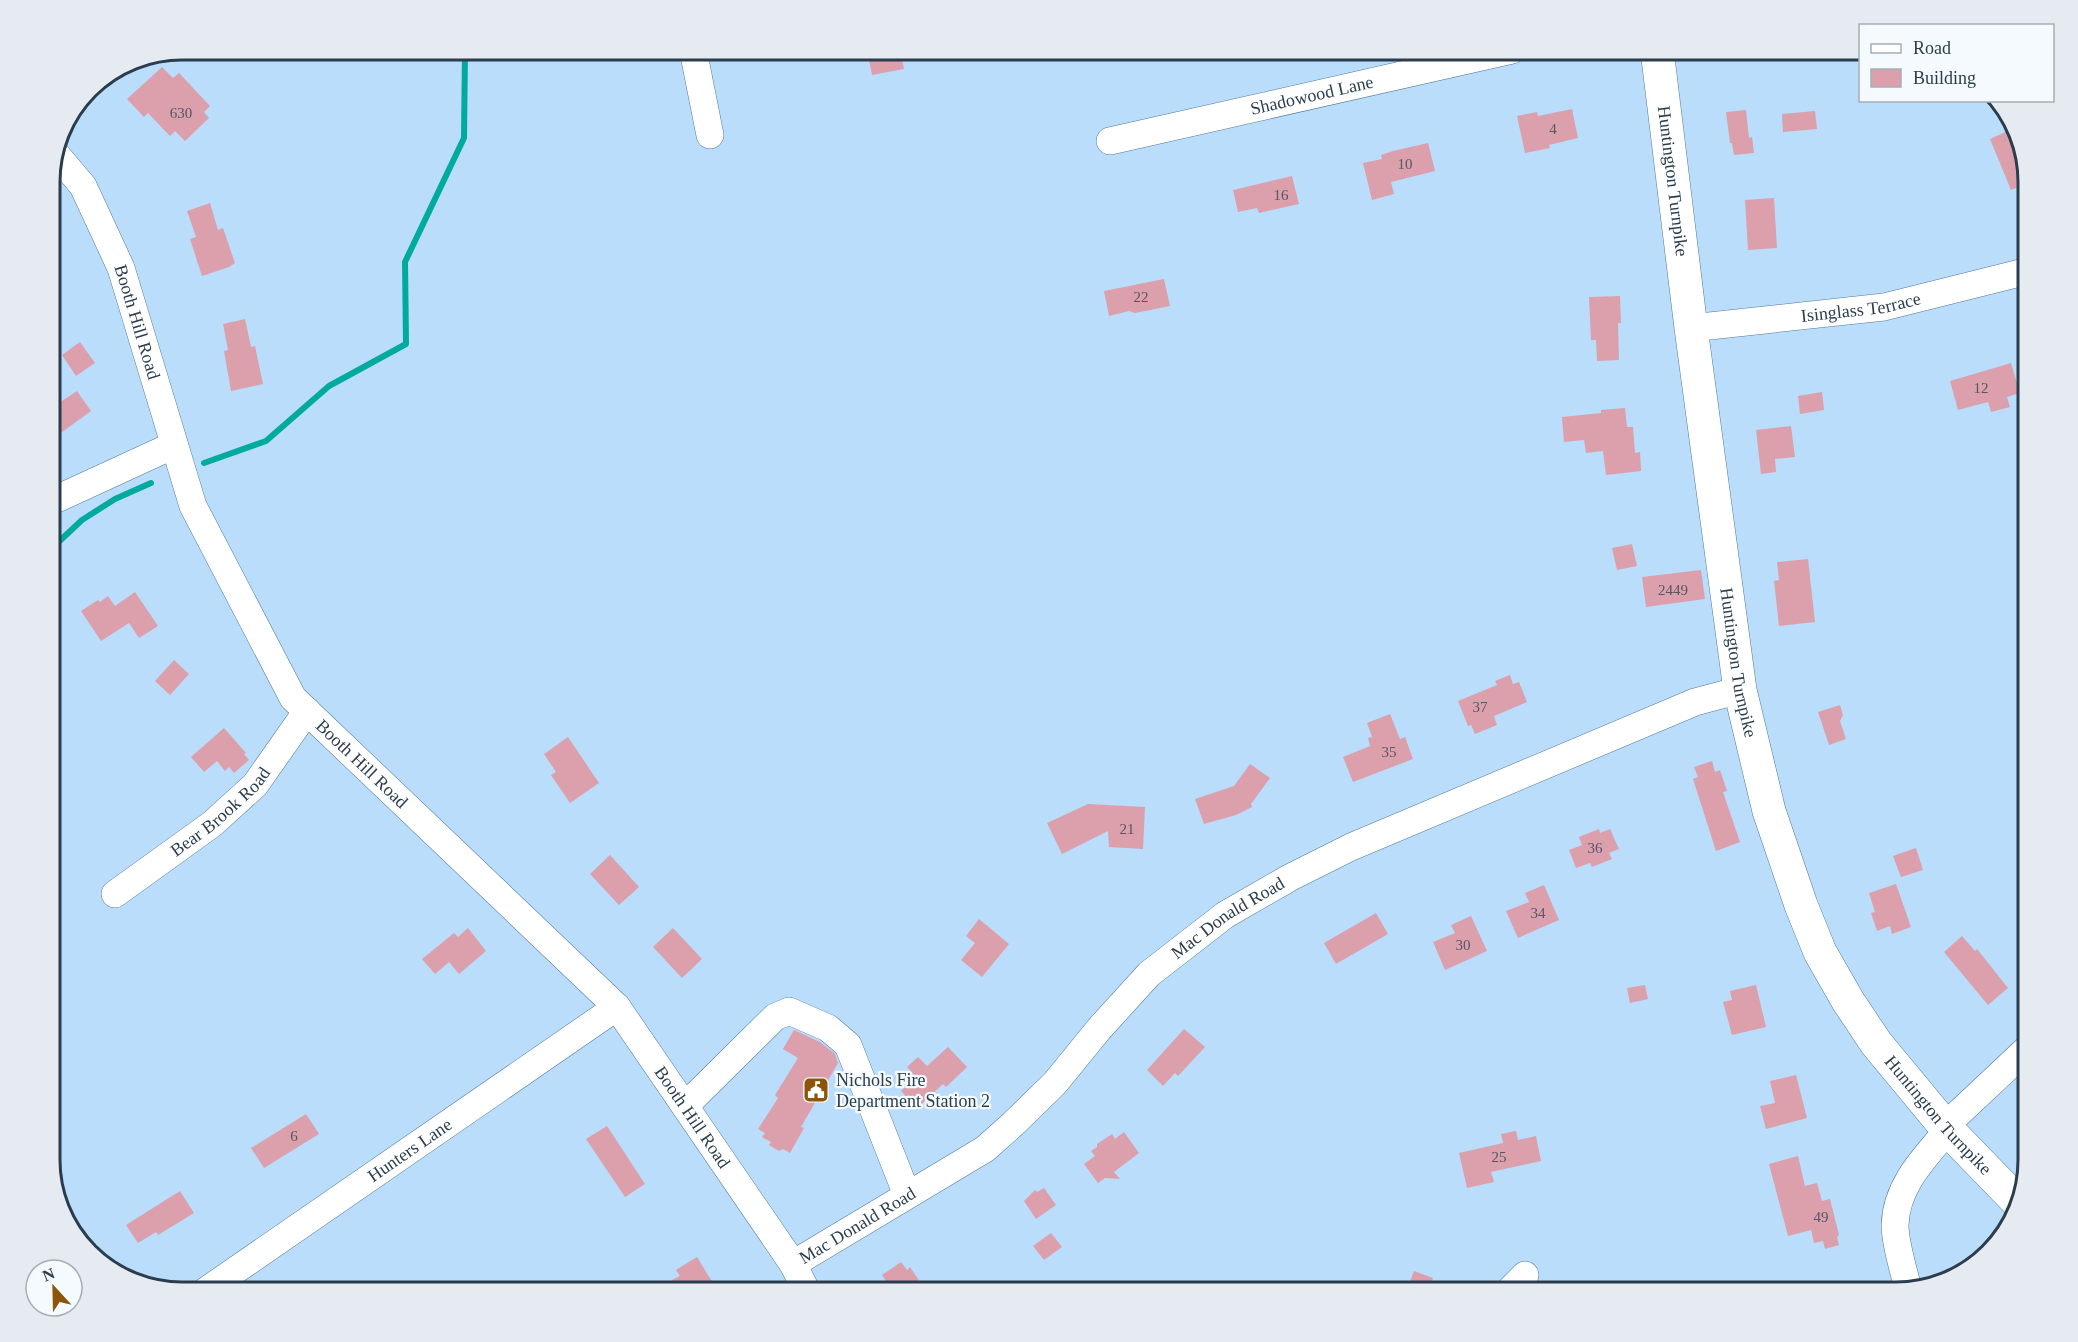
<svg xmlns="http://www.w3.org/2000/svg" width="2078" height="1342" font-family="Georgia,serif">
<rect width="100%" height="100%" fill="#baddfc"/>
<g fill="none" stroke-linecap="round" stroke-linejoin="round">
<g stroke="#00aa9f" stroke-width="6">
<polyline points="204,463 266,441 329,386 406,344 405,262 464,138 465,50"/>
<polyline points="50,550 82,520 115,499 151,483"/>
</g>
</g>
<g fill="#dba0ac">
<polygon points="867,50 900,50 904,69 872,75"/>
<polygon points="162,67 173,78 179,73 210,106 204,112 209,118 185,141 175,131 170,136 148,113 144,117 127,99"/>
<polygon points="1572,109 1578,138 1549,145 1550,148 1525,153 1517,116 1537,112 1538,116"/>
<polygon points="1746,110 1749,138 1752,137 1754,153 1734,155 1732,143 1730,143 1726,112"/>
<polygon points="1815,111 1817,129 1783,132 1782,114"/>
<polygon points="2014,128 2028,183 2011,190 1990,139"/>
<polygon points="1428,143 1435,171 1391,182 1394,194 1372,200 1363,163 1382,159 1381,155 1393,151"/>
<polygon points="1292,176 1299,204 1259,213 1257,208 1238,212 1233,190"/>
<polygon points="1774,198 1777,248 1748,250 1745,200"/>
<polygon points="210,203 218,230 223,228 235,263 229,267 202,276 190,239 196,237 187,211"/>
<polygon points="1164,279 1170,306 1135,313 1129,311 1109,316 1104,291"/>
<polygon points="1620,296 1621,323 1618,323 1619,360 1597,361 1596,340 1591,340 1589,297"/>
<polygon points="245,319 251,347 255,346 263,384 231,391 224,351 228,350 223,324"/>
<polygon points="80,342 95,363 76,376 62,355"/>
<polygon points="2011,363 2020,393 2007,397 2010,407 1991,412 1988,402 1958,410 1950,381"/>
<polygon points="77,391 91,411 50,441 50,409"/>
<polygon points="1822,392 1824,410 1800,414 1798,396"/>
<polygon points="1625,408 1627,427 1633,427 1635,453 1640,452 1641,471 1606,475 1603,451 1586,453 1584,440 1564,442 1562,417 1601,413 1601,410"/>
<polygon points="1791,426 1795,457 1775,459 1776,472 1761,474 1756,430"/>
<polygon points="1632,544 1637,566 1617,570 1612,548"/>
<polygon points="1808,559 1815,622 1779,626 1774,581 1779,580 1777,562"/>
<polygon points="1701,570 1705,599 1646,607 1642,577"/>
<polygon points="135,592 158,626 139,638 129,623 101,641 81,611 98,600 100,602 108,596 115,606"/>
<polygon points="174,660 189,674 170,695 155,681"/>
<polygon points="1510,675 1513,684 1519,682 1527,702 1494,716 1497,725 1475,734 1471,725 1468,726 1458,701 1497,685 1495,681"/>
<polygon points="1840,705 1843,715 1840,721 1846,739 1829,745 1818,712"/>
<polygon points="1390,714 1400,739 1405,737 1413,759 1353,782 1343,757 1370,746 1368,738 1372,737 1367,723"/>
<polygon points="224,728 246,753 244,754 249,760 234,773 229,767 225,771 217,761 204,772 191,757"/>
<polygon points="568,737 599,783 570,803 551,775 556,772 544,754"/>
<polygon points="1712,761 1715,772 1720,770 1727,791 1723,792 1740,842 1716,851 1693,779 1698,777 1694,767"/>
<polygon points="1250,764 1270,778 1251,804 1252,807 1236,815 1204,824 1195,799 1234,786"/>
<polygon points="1088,804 1145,807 1143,849 1109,847 1108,831 1062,854 1047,823"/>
<polygon points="1599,829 1600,833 1610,829 1619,849 1609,853 1612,859 1592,867 1590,863 1576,868 1569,850 1582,845 1579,837"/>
<polygon points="1916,848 1923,870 1901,877 1893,856"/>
<polygon points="610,855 639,887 619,905 590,874"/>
<polygon points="1896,884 1911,927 1892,934 1890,926 1877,931 1871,913 1875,912 1869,893"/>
<polygon points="1544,885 1559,920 1518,938 1506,911 1529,902 1525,893"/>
<polygon points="1376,913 1388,934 1336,964 1324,943"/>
<polygon points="1471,916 1487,951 1445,970 1433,942 1455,933 1451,925"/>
<polygon points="979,919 1009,944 982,977 961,960 975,943 966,936"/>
<polygon points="468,928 486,951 459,974 449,962 435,974 422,959 454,933 458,937"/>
<polygon points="673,928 702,959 682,978 653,947"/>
<polygon points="1962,936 1975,951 1977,949 2008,988 1988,1005 1944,952"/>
<polygon points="1645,985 1648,999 1630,1003 1627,988"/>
<polygon points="1756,985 1766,1027 1732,1035 1723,1002 1732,1000 1730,991"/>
<polygon points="1184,1029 1205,1047 1178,1076 1175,1073 1163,1086 1147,1070"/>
<polygon points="794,1030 820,1042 835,1054 838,1063 801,1127 804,1128 790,1153 783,1149 779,1151 769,1145 771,1142 762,1137 765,1133 758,1129 778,1098 775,1095 798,1058 783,1049"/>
<polygon points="948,1047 967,1067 946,1087 943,1084 917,1108 901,1091 916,1077 907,1067 918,1057 927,1066"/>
<polygon points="1796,1075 1807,1118 1766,1129 1760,1106 1775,1103 1770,1081"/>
<polygon points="306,1114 319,1134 264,1168 251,1148"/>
<polygon points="607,1126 645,1184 625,1197 586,1139"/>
<polygon points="1516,1131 1518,1140 1536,1136 1541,1161 1491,1172 1494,1182 1467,1188 1459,1153 1503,1143 1501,1134"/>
<polygon points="1124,1132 1139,1153 1114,1172 1120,1179 1105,1178 1098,1183 1084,1164 1095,1156 1091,1151 1097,1147 1097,1144 1112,1134 1115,1139"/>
<polygon points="1798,1156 1805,1186 1817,1183 1822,1201 1830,1199 1839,1235 1837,1237 1839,1245 1825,1249 1823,1241 1814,1243 1811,1230 1788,1236 1769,1164"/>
<polygon points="1044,1188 1056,1205 1036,1219 1024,1201 1035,1190 1037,1192"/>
<polygon points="180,1191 194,1213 158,1235 156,1232 138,1243 126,1225"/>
<polygon points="1051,1233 1062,1247 1044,1260 1033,1246"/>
<polygon points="697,1257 719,1293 679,1293 672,1280 680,1276 676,1270"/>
<polygon points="901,1262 907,1270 910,1267 922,1285 911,1293 894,1293 882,1275"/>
<polygon points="1414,1271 1433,1278 1428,1292 1406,1292"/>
</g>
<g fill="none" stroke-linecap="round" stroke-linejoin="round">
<g stroke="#50789c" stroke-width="28">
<g id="minor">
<polyline points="693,50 710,135"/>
<path id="s1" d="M1110 141 1512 50"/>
<path id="s2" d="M55 153 83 186 121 268 193 506 293 698 617 1007 793 1264 807 1292"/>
<path id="s3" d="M1691 328 1884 307 2028 271"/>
<polyline points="50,502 174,445"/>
<path id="s4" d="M115 894 212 824 255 785 307 711"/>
<polyline points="685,1106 775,1017 789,1011 828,1028 848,1045 907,1195"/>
<polyline points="1945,1126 2028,1048"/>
<path id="s5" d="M793 1264 985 1149 1013 1124 1055 1083 1099 1029 1149 974 1225 915 1291 877 1351 847 1695 702 1740 690"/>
<path d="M1908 1289C1904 1271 1895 1244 1895 1225 1896 1186 1924 1158 1948 1130"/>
<path id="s6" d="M204 1292 617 1007"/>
<polyline points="1508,1292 1525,1275"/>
</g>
</g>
<g stroke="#50789c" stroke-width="34">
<g id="major">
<path id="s7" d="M1657 50 1691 328 1740 690 1769 811 1801 905 1820 952 1848 1001 1876 1043 1948 1130 2016 1200"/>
</g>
</g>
<use href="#minor" stroke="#fff" stroke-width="27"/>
<use href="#major" stroke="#fff" stroke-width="33"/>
</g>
<defs>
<g id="civic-square" transform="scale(1.35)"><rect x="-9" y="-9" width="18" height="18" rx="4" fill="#8c5509" stroke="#f5fafe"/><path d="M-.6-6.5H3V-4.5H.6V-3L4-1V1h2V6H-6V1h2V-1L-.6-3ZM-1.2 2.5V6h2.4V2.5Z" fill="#fff"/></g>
</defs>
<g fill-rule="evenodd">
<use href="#civic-square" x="816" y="1090"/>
</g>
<g text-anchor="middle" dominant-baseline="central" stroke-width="4.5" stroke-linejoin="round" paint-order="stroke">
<g font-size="15" fill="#575665">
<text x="181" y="113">630</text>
<text x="1553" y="129">4</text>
<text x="1405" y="164">10</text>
<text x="1281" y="195">16</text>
<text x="1141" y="297">22</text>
<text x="1981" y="388">12</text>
<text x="1673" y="590">2449</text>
<text x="1480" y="707">37</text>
<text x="1389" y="752">35</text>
<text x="1127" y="829">21</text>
<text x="1595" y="848">36</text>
<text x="1538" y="913">34</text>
<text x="1463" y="945">30</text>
<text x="294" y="1136">6</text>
<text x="1499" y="1157">25</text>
<text x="1821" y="1217">49</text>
</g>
<g font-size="18" fill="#2b3d4d" stroke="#f5fafe">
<text stroke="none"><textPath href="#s1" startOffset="207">Shadowood Lane</textPath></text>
<text stroke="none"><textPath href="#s7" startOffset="132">Huntington Turnpike</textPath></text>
<text stroke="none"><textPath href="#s3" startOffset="171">Isinglass Terrace</textPath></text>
<text stroke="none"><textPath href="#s2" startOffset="190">Booth Hill Road</textPath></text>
<text stroke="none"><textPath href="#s7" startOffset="618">Huntington Turnpike</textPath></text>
<text stroke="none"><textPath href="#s2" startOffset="694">Booth Hill Road</textPath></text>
<text stroke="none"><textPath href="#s4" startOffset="134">Bear Brook Road</textPath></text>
<text stroke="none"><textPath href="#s5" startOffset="561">Mac Donald Road</textPath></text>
<text stroke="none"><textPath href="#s7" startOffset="1122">Huntington Turnpike</textPath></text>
<text stroke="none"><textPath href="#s2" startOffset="1180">Booth Hill Road</textPath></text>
<text stroke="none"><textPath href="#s6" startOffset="250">Hunters Lane</textPath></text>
<text stroke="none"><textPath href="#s5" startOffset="75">Mac Donald Road</textPath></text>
</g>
<g font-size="18" fill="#2b3d4d" stroke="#f5fafe" text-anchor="start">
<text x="836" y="1080">Nichols Fire<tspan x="836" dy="21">Department Station 2</tspan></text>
</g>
</g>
<path d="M0 0H2078V1342H0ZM182 60H1896A122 122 0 0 1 2018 182V1160A122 122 0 0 1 1896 1282H182A122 122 0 0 1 60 1160V182A122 122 0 0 1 182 60Z" fill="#e5ebf0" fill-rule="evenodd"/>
<path fill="none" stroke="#2b3d4d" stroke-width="3" d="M182 60H1896A122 122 0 0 1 2018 182V1160A122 122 0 0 1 1896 1282H182A122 122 0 0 1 60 1160V182A122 122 0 0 1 182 60Z"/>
<rect x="1859" y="24" width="195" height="78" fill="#f5fafe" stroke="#a4aeb7" stroke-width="1.5"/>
<rect x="1871" y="44" width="30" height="9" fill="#ffffff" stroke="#a4aeb7" stroke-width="1.5"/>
<text x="1913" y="54" font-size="18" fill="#2b3d4d">Road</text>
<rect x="1871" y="69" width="30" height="18" fill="#dba0ac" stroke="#a4aeb7" stroke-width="1.5"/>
<text x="1913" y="84" font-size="18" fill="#2b3d4d">Building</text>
<g transform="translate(54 1288) rotate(338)"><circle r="28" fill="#f5fafe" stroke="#a4aeb7" stroke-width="1.5"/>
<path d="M0-4.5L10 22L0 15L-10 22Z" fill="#8c5509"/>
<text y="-9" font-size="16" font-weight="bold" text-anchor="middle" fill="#2b3d4d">N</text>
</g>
</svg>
